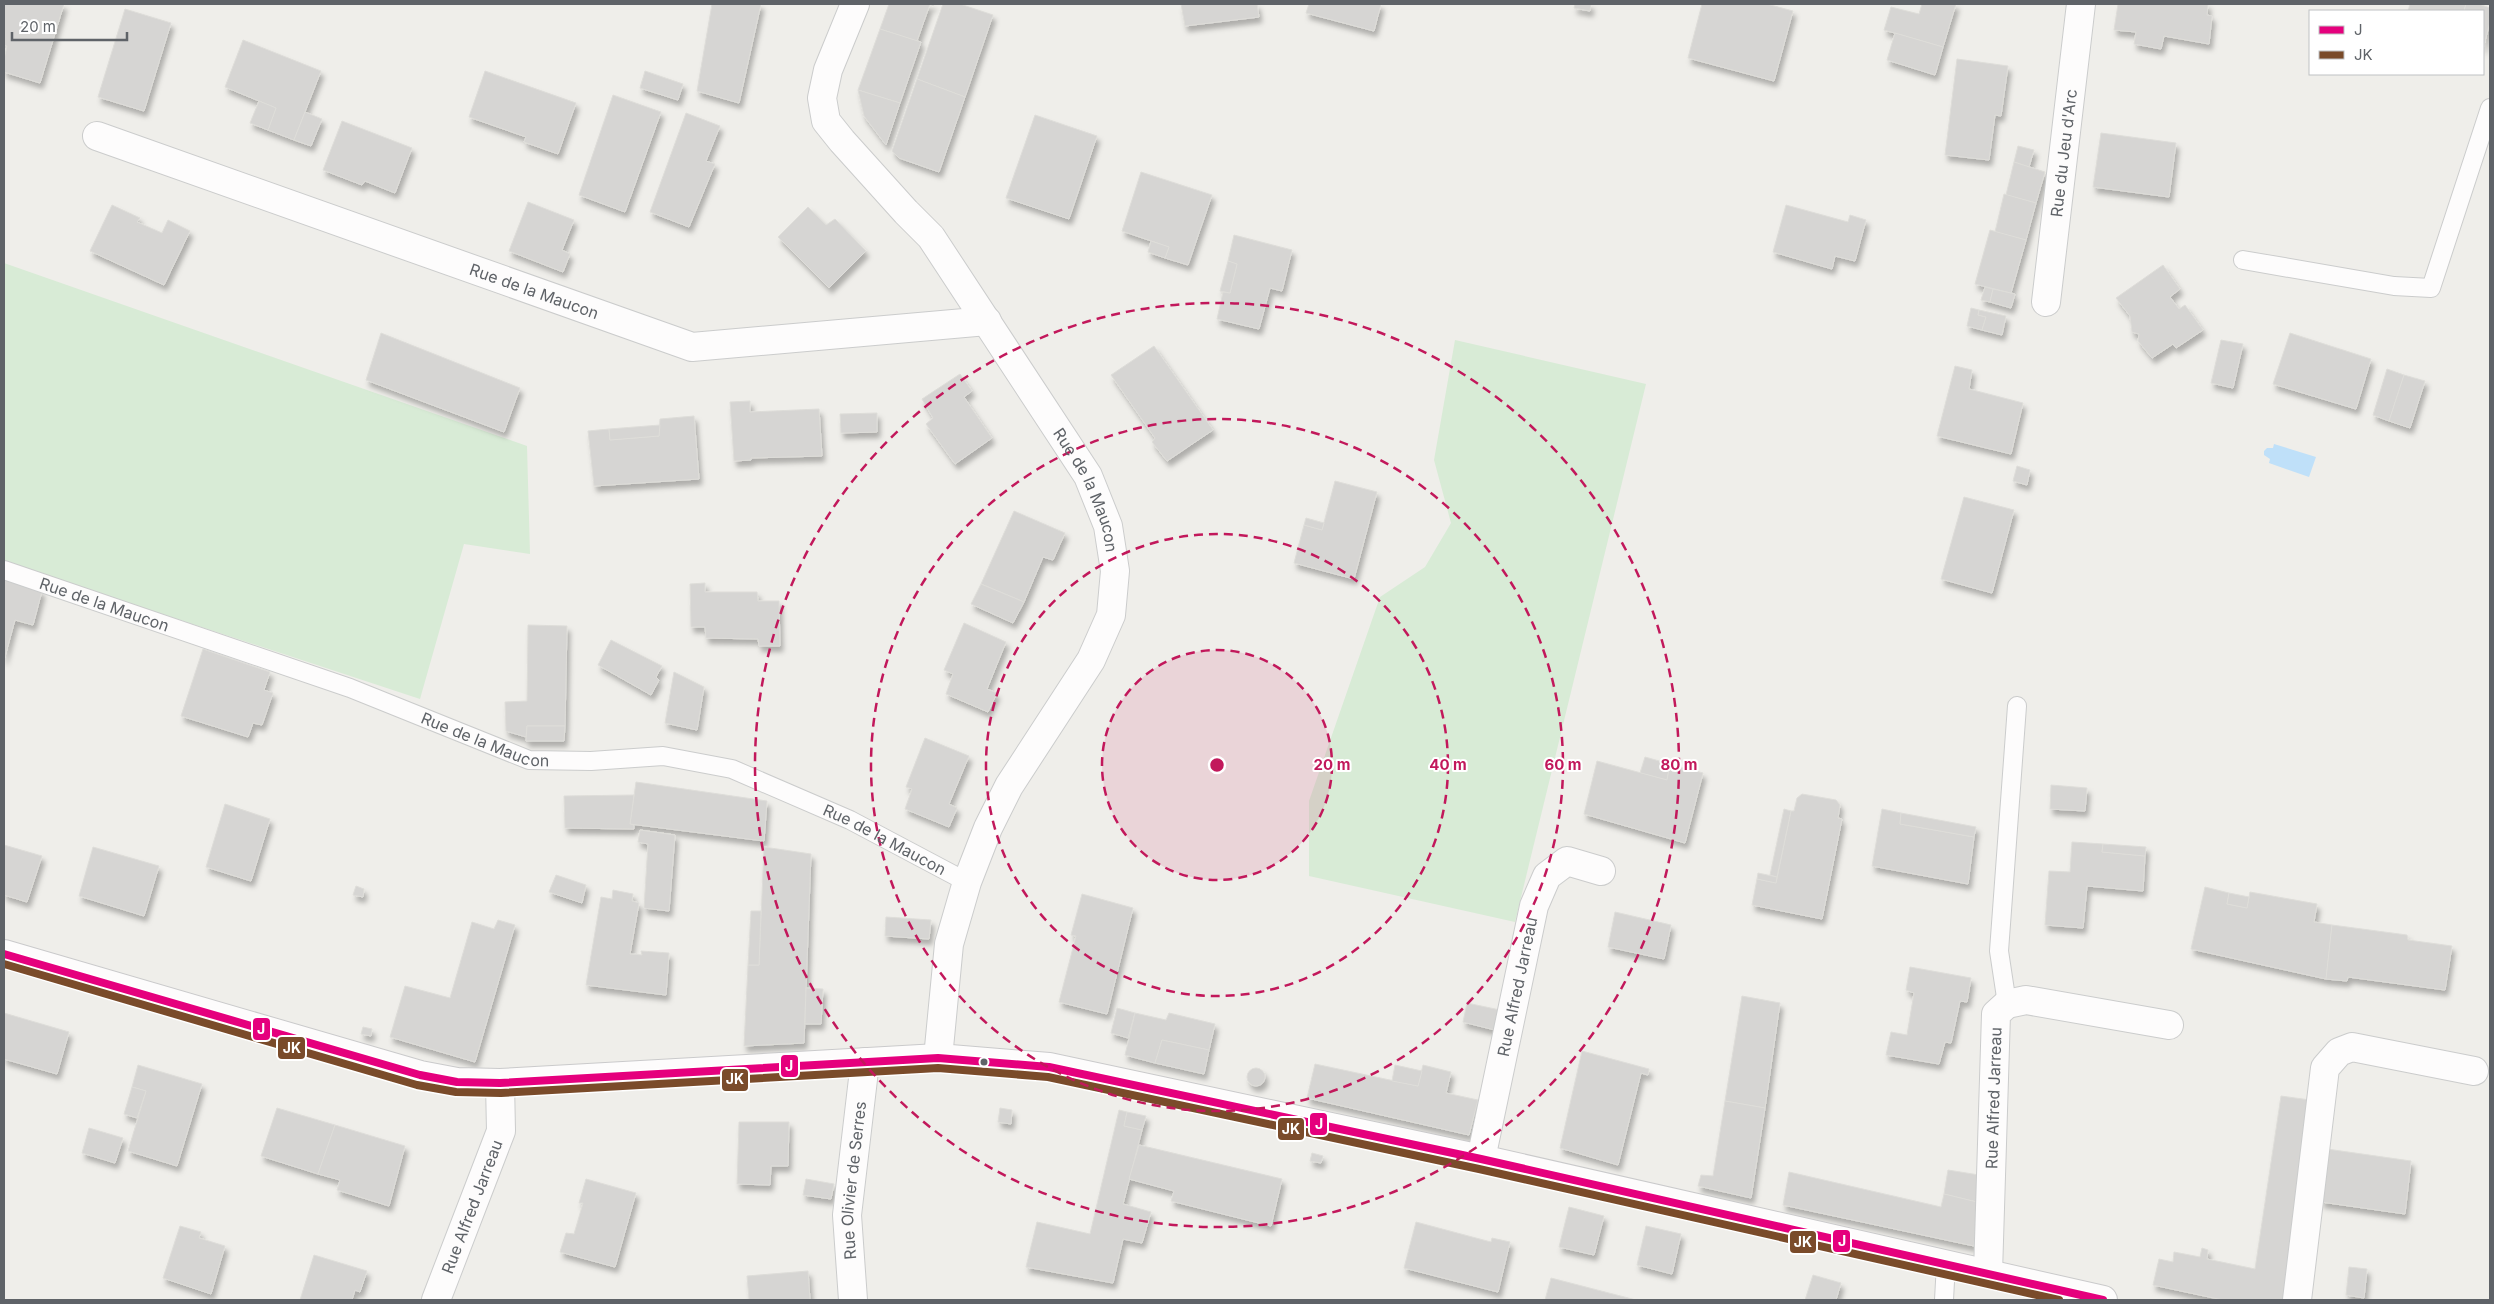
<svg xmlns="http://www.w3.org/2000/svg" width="2494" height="1304" font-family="Inter,sans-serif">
<defs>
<filter id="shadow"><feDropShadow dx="3" dy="5.5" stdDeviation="2.5" flood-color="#0004"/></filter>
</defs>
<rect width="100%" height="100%" fill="#efeeea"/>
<g fill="#d8ebd6">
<polygon points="4,263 527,446 530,554 464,544 420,699 4,562"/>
<polygon points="1455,340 1646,384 1515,922 1309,876 1309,801 1380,597 1425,567 1451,523 1434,460"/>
</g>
<polygon fill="#bfe0f9" points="2274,444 2316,457 2309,477 2269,463 2270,459 2264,455 2264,451 2267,448 2273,448"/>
<g fill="#d6d5d3" stroke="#deddd9" filter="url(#shadow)">
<polygon points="4,4 64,4 40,83 4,72 4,59 7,46 4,45"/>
<polygon points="712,4 761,4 739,103 697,91"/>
<polygon points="889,4 934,4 933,6 930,4 917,41 880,29"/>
<polygon points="943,4 960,4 993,15 965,97 917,79"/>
<polygon points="1181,4 1257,4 1259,17 1185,26"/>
<polygon points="1309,4 1381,4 1374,31 1306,13"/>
<polygon points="1575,4 1591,4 1590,11 1574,8"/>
<polygon points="1702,4 1767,4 1793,11 1774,81 1688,58"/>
<polygon points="1922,4 1956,4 1943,47 1884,30 1891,7 1919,14"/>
<polygon points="2118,4 2208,4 2207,15 2212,16 2209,44 2164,36 2161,49 2134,44 2136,32 2114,30"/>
<polygon points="2410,4 2466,4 2464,11 2408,11"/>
<polygon points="2466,4 2479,4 2490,8 2490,22 2483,49 2483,11 2464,11"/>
<polygon points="125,9 171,23 144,111 98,97"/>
<polygon points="880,29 921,42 900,103 858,90"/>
<polygon points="1895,33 1943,47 1935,75 1887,60"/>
<polygon points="243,40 321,71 294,140 268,130 276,108 225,87"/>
<polygon points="1957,59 2008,66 2001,116 1995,115 1989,160 1945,155"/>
<polygon points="485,71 576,103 558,154 524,142 526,137 469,117"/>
<polygon points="645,71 683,84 678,100 640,88"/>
<polygon points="917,79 965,97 939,172 899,158 892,151"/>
<polygon points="858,90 900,103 886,145 864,116"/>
<polygon points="613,95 661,112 625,212 579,195"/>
<polygon points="259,101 276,108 268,130 250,123"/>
<polygon points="305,112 322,119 311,146 294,140"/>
<polygon points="686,113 720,126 706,161 715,164 689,227 650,212"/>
<polygon points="1035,115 1097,136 1069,219 1006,198"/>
<polygon points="342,121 412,148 395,193 365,181 362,185 323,170"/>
<polygon points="2101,133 2176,143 2169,197 2093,187"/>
<polygon points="2018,146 2034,150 2029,167 2014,162"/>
<polygon points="2014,162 2045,172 2036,203 2006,195"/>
<polygon points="1141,172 1212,195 1188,265 1165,258 1169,247 1122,231"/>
<polygon points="2004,194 2036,203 2026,240 1995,232"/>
<polygon points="528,202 574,220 562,250 570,254 563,272 509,251"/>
<polygon points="112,205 140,218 137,222 162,233 168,220 190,231 164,285 90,251"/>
<polygon points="1786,205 1848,222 1850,215 1866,220 1855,261 1835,256 1832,269 1773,252"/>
<polygon points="808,207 826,225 835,219 866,251 829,288 778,237"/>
<polygon points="1990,230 2026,240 2011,293 1975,284"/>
<polygon points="1234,235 1292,250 1282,291 1270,288 1259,329 1217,319 1223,292 1230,293 1237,264 1228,261"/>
<polygon points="1151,241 1169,247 1165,258 1148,252"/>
<polygon points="1228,261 1237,264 1230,293 1220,291"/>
<polygon points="2163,265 2180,289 2170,297 2179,309 2185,305 2203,330 2176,348 2173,344 2152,358 2138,341 2139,334 2132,332 2130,316 2116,298"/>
<polygon points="1985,287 1993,289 1990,302 1981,300"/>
<polygon points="1993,289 2015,294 2011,308 1990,302"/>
<polygon points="1971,308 1979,310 1978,315 1986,317 1982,330 1967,326"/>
<polygon points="1979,310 2006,316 2002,335 1982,330 1986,317 1978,315"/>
<polygon points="381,333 520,388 504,432 366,380"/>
<polygon points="2290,333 2371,359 2356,409 2273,384"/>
<polygon points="2221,340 2243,344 2233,388 2211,383"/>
<polygon points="1154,346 1213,430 1167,461 1152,442 1155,438 1111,375"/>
<polygon points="1955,366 1972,370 1969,389 2023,403 2011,454 1937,436"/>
<polygon points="2387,369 2404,375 2389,421 2373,415"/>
<polygon points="960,374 972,391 964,397 992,438 955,464 926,424 933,418 922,399"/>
<polygon points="2404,375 2425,381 2410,428 2389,421"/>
<polygon points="750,401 750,412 819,409 822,456 751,458 751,460 734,461 730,402"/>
<polygon points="877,413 877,432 841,433 840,414"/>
<polygon points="694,416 699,479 594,486 588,431 609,429 610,440 659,436 660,419"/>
<polygon points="660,425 659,436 610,440 609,429"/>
<polygon points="2017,466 2030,470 2027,485 2013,481"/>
<polygon points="1335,481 1377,492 1354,579 1294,563 1304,525 1322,530"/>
<polygon points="1964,497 2014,510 1992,593 1941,579"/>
<polygon points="1014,511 1065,533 1053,560 1043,557 1024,602 981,584"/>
<polygon points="1306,518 1324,523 1322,530 1304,525"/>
<polygon points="4,579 42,591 33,625 15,620 4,660"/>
<polygon points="705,583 705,592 757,592 758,601 779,601 780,646 759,646 758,639 706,638 705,627 691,627 690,584"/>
<polygon points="981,584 1024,602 1013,623 971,604"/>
<polygon points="964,623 1006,642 987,689 997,693 988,712 946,694 953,674 944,670"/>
<polygon points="528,625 567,626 565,726 527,726 526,737 506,731 505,702 527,701"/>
<polygon points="611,640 662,666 656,677 659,680 651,695 598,665"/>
<polygon points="203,649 270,672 264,690 273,693 262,725 253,723 248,737 181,716"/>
<polygon points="674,672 704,687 697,730 665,723"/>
<polygon points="527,726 565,726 564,741 526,741"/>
<polygon points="925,738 969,756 949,804 957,808 949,827 905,809 912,789 906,787"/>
<polygon points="1645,757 1670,764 1667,780 1640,773"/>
<polygon points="1597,761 1667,780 1670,764 1703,773 1685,843 1584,814"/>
<polygon points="636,782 767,801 764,841 630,824"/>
<polygon points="2051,785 2087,788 2085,811 2050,809"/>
<polygon points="1802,794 1836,800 1840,805 1838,818 1842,819 1822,919 1752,905 1757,879 1776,883 1791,811 1794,811 1797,798"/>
<polygon points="634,795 630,824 634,825 634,829 565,828 564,796"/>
<polygon points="225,804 270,819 251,881 206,867"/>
<polygon points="1784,809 1791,811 1777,877 1770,875"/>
<polygon points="1882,809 1901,813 1900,824 1974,837 1968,884 1872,866"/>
<polygon points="1901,813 1976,827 1974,837 1900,824"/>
<polygon points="640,830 675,835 669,911 644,908 648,844 638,842"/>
<polygon points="2072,842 2103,844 2102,852 2145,856 2143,891 2087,886 2083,928 2045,925 2049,871 2070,872"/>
<polygon points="2103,844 2146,847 2145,856 2102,852"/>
<polygon points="4,845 42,856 27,902 4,895"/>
<polygon points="93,847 159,866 144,916 79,896"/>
<polygon points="764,847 811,854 804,1043 744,1046 748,965 759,965"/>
<polygon points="1758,873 1777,877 1776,883 1757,879"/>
<polygon points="556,875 586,885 582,903 549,892"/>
<polygon points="356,886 364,889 363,897 353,895"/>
<polygon points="2205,887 2229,893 2227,904 2247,908 2250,892 2317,904 2314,922 2332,925 2326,979 2191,949"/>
<polygon points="613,890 633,894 632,901 639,903 630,954 642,955 641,951 669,953 666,995 586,985 601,897 612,899"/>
<polygon points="2229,893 2249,897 2247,908 2227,904"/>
<polygon points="1082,894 1133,908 1107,1014 1059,1002 1076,936 1071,935"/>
<polygon points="751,911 761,911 759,965 748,965"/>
<polygon points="1615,912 1671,925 1664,959 1608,947"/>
<polygon points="886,917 931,920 929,939 885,936"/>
<polygon points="498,920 515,925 475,1062 390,1037 405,986 450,998 472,922 494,929"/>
<polygon points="2332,925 2407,935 2408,940 2452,946 2445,990 2348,977 2347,981 2326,979"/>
<polygon points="1910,967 1971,978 1967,1002 1960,1001 1951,1043 1945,1042 1939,1064 1886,1055 1891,1032 1907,1035 1914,993 1906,990"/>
<polygon points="806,988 823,989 821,1024 805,1024"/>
<polygon points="1742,996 1780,1003 1765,1108 1725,1101"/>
<polygon points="1467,1003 1500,1010 1495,1030 1463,1022"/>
<polygon points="1117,1008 1135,1013 1128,1038 1111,1033"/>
<polygon points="4,1013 69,1032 57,1074 4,1059"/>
<polygon points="1135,1013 1166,1020 1169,1013 1215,1024 1209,1050 1162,1040 1155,1063 1125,1055"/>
<polygon points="363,1027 372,1029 371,1036 361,1034"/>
<polygon points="1162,1040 1209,1050 1204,1074 1155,1063"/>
<polygon points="1582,1051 1649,1069 1648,1075 1641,1073 1618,1165 1560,1148"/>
<polygon points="1315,1064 1418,1086 1423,1065 1451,1072 1446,1093 1478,1100 1469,1135 1307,1098"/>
<polygon points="138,1065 202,1084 177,1166 128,1151 146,1091 132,1087"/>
<polygon points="1395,1065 1422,1071 1418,1086 1392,1081"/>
<circle cx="1256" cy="1077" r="9"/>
<polygon points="132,1087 146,1091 137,1118 124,1114"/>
<polygon points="2281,1096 2310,1100 2285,1300 2223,1300 2153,1285 2159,1259 2173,1262 2174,1252 2200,1257 2202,1248 2208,1250 2207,1259 2255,1269"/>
<polygon points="1725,1101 1765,1108 1751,1198 1698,1186 1701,1175 1713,1176"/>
<polygon points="277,1108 335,1125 318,1174 261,1156"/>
<polygon points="1000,1108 1012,1110 1011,1124 998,1122"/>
<polygon points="1119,1110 1127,1112 1124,1126 1142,1130 1123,1204 1151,1212 1142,1243 1123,1239 1113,1283 1026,1267 1037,1222 1090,1234"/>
<polygon points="1127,1112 1146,1116 1142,1130 1124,1126"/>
<polygon points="739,1122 789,1122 788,1166 771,1166 770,1185 737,1184"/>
<polygon points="335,1125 405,1146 389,1206 337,1190 340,1180 318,1174"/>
<polygon points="89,1128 123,1138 115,1163 82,1153"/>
<polygon points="1139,1145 1282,1179 1271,1226 1171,1201 1174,1191 1129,1179"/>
<polygon points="2327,1149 2411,1161 2405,1214 2321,1202"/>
<polygon points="1312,1153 1323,1156 1321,1163 1310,1161"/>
<polygon points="1948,1170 1979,1175 1977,1202 1944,1194"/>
<polygon points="1789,1172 1941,1207 1944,1194 1977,1202 1974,1246 1783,1205"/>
<polygon points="586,1179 636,1193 615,1267 560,1252 566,1233 574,1234 583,1203 579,1203"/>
<polygon points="806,1179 834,1184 831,1199 803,1195"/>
<polygon points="1569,1207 1604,1216 1594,1255 1559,1247"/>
<polygon points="1416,1222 1491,1242 1492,1238 1510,1242 1498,1292 1404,1268"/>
<polygon points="180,1226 201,1232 199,1238 225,1246 211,1294 163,1278"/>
<polygon points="1646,1226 1681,1234 1672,1274 1637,1265"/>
<polygon points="314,1255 367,1271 360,1292 355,1290 352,1300 300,1300"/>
<polygon points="2349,1267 2367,1269 2364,1298 2346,1295"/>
<polygon points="808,1271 810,1300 749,1300 747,1276"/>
<polygon points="1813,1275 1841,1283 1836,1300 1805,1300"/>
<polygon points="1551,1278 1636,1300 1545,1300"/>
</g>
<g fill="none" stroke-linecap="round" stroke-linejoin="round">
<g stroke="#cbcccc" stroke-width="20">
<g id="lane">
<polyline points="2243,260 2394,286 2431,288 2490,108"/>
<path id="s1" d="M4 570 350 688 529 760 591 761 663 756 732 769 850 820 967 882"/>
<polyline points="2007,1004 1999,951 2017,706"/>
<polyline points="1944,1300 1946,1263"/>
</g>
</g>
<g stroke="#cbcccc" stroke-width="30">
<g id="street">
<path id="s2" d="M855 4 828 70 822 98 826 121 842 141 906 212 931 237 1088 476 1108 526 1115 571 1111 615 1091 660 1009 786 988 828 967 882 949 944 938 1058"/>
<path id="s3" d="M97 136 692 347 987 321"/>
<path id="s4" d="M2046 302 2081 4"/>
<path id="s5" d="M1481 1159 1534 906 1547 876 1567 861 1601 871"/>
<path id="s6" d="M1988 1273 1996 1014 2007 1004 2026 1000 2169 1025"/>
<path id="s7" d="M436 1300 501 1131 500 1083"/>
<path id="s8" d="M853 1300 847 1215 865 1062"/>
<polyline points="2297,1300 2325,1068 2339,1052 2352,1047 2474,1071"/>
</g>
</g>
<g stroke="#cacacb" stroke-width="30">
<polyline id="secondary" points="4,954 420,1075 457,1082 500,1083 938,1058 1049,1067 1481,1159 2103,1300"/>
</g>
<use href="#lane" stroke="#fdfcfc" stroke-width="18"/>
<use href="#street" stroke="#fdfcfc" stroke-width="28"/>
<use href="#secondary" stroke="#fdfcfc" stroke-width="28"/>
<g stroke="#fff" stroke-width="11">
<polyline id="bus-1" points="4,954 420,1075 457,1082 500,1083 938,1058 1049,1067 1481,1159 2103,1300"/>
</g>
<g stroke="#fff" stroke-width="11">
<polyline id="bus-2" points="4,964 417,1085 456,1092 501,1093 938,1068 1048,1077 1479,1169 2059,1300"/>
</g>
<use href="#bus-1" stroke="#e5007d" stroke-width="8"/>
<use href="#bus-2" stroke="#7a4b2a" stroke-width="8"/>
</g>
<circle cx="1217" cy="765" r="115" fill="#c2185b" fill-opacity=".12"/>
<g fill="none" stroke="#c2185b" stroke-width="2.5" stroke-dasharray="9 6">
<circle cx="1217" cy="765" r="115"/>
<circle cx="1217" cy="765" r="231"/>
<circle cx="1217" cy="765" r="346"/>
<circle cx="1217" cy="765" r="462"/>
</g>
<circle fill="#5f6368" stroke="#fff" stroke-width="2" cx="984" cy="1062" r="4.5"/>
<g text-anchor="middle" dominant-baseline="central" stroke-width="4" stroke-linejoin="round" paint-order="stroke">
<g font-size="16" fill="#5f6368" stroke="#fff">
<text stroke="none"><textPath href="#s4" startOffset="150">Rue du Jeu d'Arc</textPath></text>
<text stroke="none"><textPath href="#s3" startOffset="464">Rue de la Maucon</textPath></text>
<text stroke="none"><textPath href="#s2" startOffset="578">Rue de la Maucon</textPath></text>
<text stroke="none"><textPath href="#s1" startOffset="106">Rue de la Maucon</textPath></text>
<text stroke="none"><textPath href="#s1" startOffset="511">Rue de la Maucon</textPath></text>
<text stroke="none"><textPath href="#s1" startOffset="931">Rue de la Maucon</textPath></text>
<text stroke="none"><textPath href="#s5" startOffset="176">Rue Alfred Jarreau</textPath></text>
<text stroke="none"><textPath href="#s6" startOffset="175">Rue Alfred Jarreau</textPath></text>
<text stroke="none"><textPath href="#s8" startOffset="120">Rue Olivier de Serres</textPath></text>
<text stroke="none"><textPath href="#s7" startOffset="100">Rue Alfred Jarreau</textPath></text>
</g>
</g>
<circle cx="1217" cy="765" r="8" fill="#c2185b" stroke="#fff" stroke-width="2.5"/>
<g font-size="15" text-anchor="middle" font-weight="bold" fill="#c2185b" stroke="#fff" stroke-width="4" stroke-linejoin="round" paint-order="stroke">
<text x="1332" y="770">20 m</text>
<text x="1448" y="770">40 m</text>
<text x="1563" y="770">60 m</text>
<text x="1679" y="770">80 m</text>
</g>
<g stroke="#fff" stroke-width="2">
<rect x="252" y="1017" width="19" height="24" rx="5" fill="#e5007d"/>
<rect x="277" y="1036" width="29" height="24" rx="5" fill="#7a4b2a"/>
<rect x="780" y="1054" width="19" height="24" rx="5" fill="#e5007d"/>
<rect x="721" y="1068" width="28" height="24" rx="5" fill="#7a4b2a"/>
<rect x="1309" y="1112" width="19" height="24" rx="5" fill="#e5007d"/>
<rect x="1277" y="1117" width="28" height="24" rx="5" fill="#7a4b2a"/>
<rect x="1832" y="1229" width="19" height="24" rx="5" fill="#e5007d"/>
<rect x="1789" y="1230" width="28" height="24" rx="5" fill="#7a4b2a"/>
</g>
<g font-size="14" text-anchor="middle" font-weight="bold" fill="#fff">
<text x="261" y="1034">J</text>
<text x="292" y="1053">JK</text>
<text x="789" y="1071">J</text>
<text x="735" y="1084">JK</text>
<text x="1319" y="1129">J</text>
<text x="1291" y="1134">JK</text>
<text x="1842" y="1246">J</text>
<text x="1803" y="1247">JK</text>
</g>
<rect width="2494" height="1304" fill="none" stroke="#5f6368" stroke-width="10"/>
<rect x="2309" y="10" width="175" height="65" fill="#ffffff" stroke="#bfc1c3"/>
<rect x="2319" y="26" width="25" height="8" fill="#e5007d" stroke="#bfc1c3"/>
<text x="2354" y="35" font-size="15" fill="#5f6368">J</text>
<rect x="2319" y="51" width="25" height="8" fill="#7a4b2a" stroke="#bfc1c3"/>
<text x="2354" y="60" font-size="15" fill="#5f6368">JK</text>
<path d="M12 32v8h115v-8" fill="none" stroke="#5f6368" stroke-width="2.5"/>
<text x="20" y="32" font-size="15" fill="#5f6368" stroke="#ffffff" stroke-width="4" paint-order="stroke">20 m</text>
</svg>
